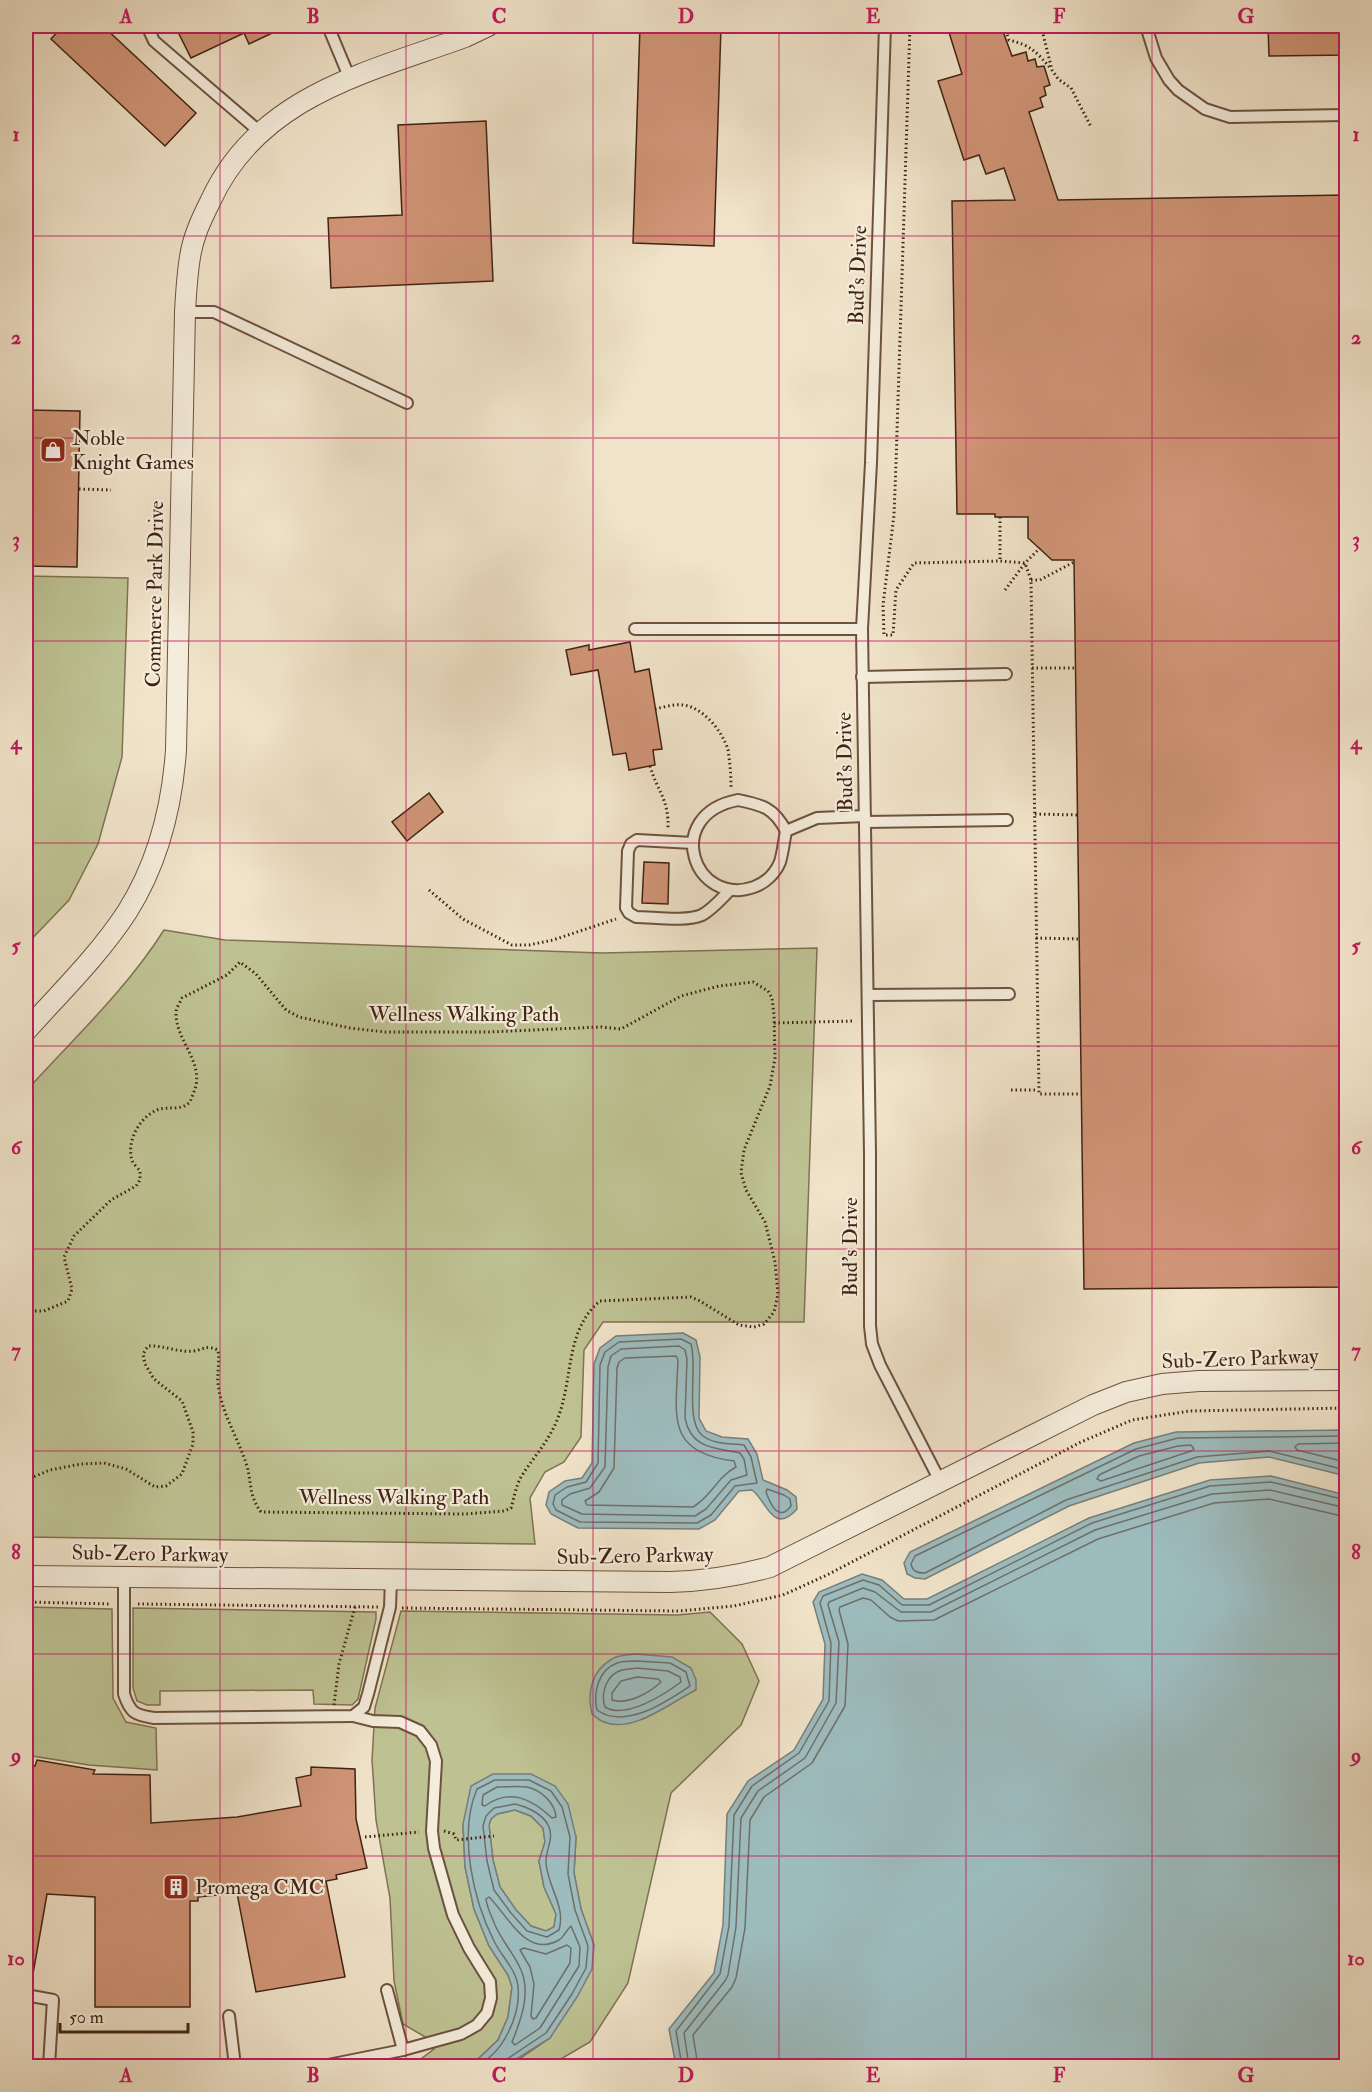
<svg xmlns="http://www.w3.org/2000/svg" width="1372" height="2092" font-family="'IM FELL Double Pica',serif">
<rect width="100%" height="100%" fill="#f0e3c9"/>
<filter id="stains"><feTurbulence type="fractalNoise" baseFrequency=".00333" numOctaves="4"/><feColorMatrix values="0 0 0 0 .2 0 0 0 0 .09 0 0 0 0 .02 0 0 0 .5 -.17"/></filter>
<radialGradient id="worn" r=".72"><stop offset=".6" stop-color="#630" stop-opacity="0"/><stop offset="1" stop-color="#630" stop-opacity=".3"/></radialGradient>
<g fill="#bec293" stroke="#807252" stroke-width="1.5">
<polygon points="26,576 128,578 122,757 98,844 69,900 26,945"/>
<path d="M164 930 225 940 602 953 817 948 804 1322H603L584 1350 581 1437 564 1462 545 1472 530 1498 535 1544 26 1537V1091C74 1038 126 990 164 930Z"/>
<polygon points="26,1607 112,1609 113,1698 126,1722 156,1728 157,1770 89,1765 26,1755"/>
<polygon points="133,1608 376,1612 376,1619 358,1699 352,1705 314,1704 313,1690 160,1691 160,1705 147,1705 137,1701 133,1688"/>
<polygon points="401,1611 677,1615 710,1612 742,1644 759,1681 741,1725 671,1793 628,1983 590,2042 549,2066 505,2066 522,2057 550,2038 594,1945 581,1909 574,1873 576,1837 555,1786 463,1824 465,1867 474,1909 489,1946 508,1975 512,1987 508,2017 498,2040 478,2059 459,2066 420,2066 421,2059 434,2049 427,2038 403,2024 394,1981 390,1898 376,1820 372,1760 375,1708"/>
<polygon points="515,1810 531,1816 543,1828 545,1842 539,1861 544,1887 556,1914 554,1927 546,1931 531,1926 516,1910 500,1887 493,1860 489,1825 491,1819 497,1814"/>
</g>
<g fill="#9dbcbe" stroke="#787e79" stroke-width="1.5" fill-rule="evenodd">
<path d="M683 1333 696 1340 700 1357 699 1418 706 1431 722 1437 748 1439 757 1454 763 1480 787 1490 796 1497 797 1509C773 1536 767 1501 752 1490L739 1491 715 1520 699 1529 578 1528 551 1514 546 1505 549 1492 565 1481 582 1478 592 1463 594 1364 600 1348 616 1336Z"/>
<polygon points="1346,1430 1346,1476 1269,1457 1199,1463 1069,1506 925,1579 915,1578 907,1574 904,1563 910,1552 1134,1443 1176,1432"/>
<polygon points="1271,1476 1346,1495 1346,2066 676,2066 669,2029 714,1973 723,1925 727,1814 748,1781 794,1750 823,1699 825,1644 813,1602 819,1592 862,1574 882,1580 904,1599 927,1599 1089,1518 1210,1480"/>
<path d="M636 1654 672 1657 691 1668 696 1680V1690C671 1702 633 1734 604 1722 600 1721 596 1717 592 1714 587 1693 591 1671 612 1659 618 1655 629 1655 636 1654Z"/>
<path d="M493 1774H531L555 1786 568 1804 576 1837 574 1873 581 1909 594 1945 592 1969 577 1997 550 2038 505 2066H459L478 2059 498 2040 508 2017 512 1987 508 1975 489 1946 474 1909 465 1867 463 1824 471 1786ZM515 1810 531 1816 543 1828 545 1842 539 1861 544 1887 556 1914 554 1927 546 1931 531 1926 516 1910 500 1887 493 1860 489 1825 491 1819 497 1814Z"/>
</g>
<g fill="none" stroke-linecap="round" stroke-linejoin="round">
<g stroke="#6f6f68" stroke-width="1.5">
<path d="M681 1339 691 1344C698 1368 684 1422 703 1436 715 1445 731 1443 744 1445L751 1457 757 1483 735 1486 711 1515 697 1523 580 1522 556 1510 553 1504 555 1495 567 1487 586 1482 598 1463 600 1365 605 1352 619 1342Z"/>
<path d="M679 1346 685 1350 687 1359 685 1418C691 1449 715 1448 740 1453L744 1459 747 1475 731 1480 706 1509 695 1516 582 1514 562 1505V1500L570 1494 590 1488 605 1467 608 1367 611 1356 621 1349Z"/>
<path d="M676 1356 678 1360C676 1415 665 1453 734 1461L736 1467C717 1477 711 1497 693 1507L587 1505 585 1501 599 1492 614 1468 617 1368 619 1362 625 1358Z"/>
<path d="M1346 1436 1178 1438 1136 1449 915 1556 911 1564C913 1572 917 1573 925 1573L1066 1500 1197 1457 1269 1451 1346 1470"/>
<polyline points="1346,1443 1298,1444 1295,1447 1297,1450 1346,1462"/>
<polygon points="1178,1446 1191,1445 1194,1449 1191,1451 1101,1481 1097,1479 1099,1475 1139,1456"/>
<path d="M767 1489 784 1495 790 1499 791 1506C778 1523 770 1503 766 1492Z"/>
<path d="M637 1661 670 1663 686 1672 690 1686C666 1702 625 1730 597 1710 593 1693 598 1670 617 1663 622 1661 631 1661 637 1661Z"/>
<path d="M637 1668 668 1671 680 1677 681 1682C665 1694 625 1720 605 1707 600 1693 607 1674 622 1670 627 1669 632 1669 637 1668Z"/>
<path d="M637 1677 658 1679 661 1682C649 1693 628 1705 612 1700V1693L621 1681Z"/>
<path d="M497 1787C506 1787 518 1786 527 1787 541 1790 555 1803 556 1817L552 1818C533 1800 510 1787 485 1806L482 1805 483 1795Z"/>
<path d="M515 1804C527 1807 544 1814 549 1827 554 1840 545 1851 546 1863 548 1888 566 1906 559 1930L547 1937 527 1931 511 1913 494 1890 487 1861 483 1826 486 1816 494 1808Z"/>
<path d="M489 1897C508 1915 526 1959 559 1940 565 1936 566 1930 571 1926L580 1947 579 1966 540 2028 515 2045 512 2042C521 2020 531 1993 521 1970 514 1954 502 1941 495 1925 492 1917 487 1908 486 1899Z"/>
<polygon points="567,1945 571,1948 570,1963 536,2018 533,2019 531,2016 534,1984 530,1967 520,1950 524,1948 546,1954"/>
<path d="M475 2066C503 2055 521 2015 518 1986 516 1969 501 1956 494 1941 473 1900 458 1833 477 1789L495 1780H529L551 1791 562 1807 570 1837 568 1874 575 1910 588 1946 586 1968 572 1994 546 2033 507 2059 504 2066"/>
<polyline points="682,2066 676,2031 720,1974 729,1926 734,1815 752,1786 799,1753 829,1701 831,1643 820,1603 823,1596 863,1580 879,1585 902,1605 929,1605 1092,1523 1210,1486 1271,1482 1346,1500"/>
<polyline points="689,2066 684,2033 725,1981 728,1975 736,1927 741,1818 758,1791 805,1758 836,1703 839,1642 828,1605 829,1602 863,1588 875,1592 901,1612 931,1612 1095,1530 1212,1494 1270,1490 1346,1508"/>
<polyline points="698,2066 693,2035 732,1987 736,1978 745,1928 750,1820 764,1797 812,1763 845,1706 848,1644 839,1610 840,1607 863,1598 871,1600 890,1617 898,1621 934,1620 1098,1539 1214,1503 1269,1499 1346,1517"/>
</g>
</g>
<g fill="#d09577" stroke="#412212" stroke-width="1.5">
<polygon points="63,26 103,26 196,113 165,146 51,39"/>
<polygon points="175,26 287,26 249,44 244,33 191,58"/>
<polygon points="640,26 721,26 714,246 633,243"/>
<polygon points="947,26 1001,26 1012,56 1026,52 1028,61 1035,59 1037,67 1044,66 1050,85 1044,87 1046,95 1040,98 1043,107 1029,112 1058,200 1347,195 1347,1287 1084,1289 1074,560 1052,560 1028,538 1028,517 995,517 995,514 957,514 952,201 1015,200 1004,168 986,174 979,155 964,160 938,81 962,74"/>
<polygon points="1268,26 1347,26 1347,55 1269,56"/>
<polygon points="486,121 493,281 331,288 328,218 402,215 398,125"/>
<polygon points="26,410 80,411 77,567 26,566"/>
<polygon points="630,642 635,672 649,669 662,749 653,750 655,765 629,770 626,753 613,755 598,670 571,675 566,650 589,645 589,650"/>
<polygon points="429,793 443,812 407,841 392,822"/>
<polygon points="644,862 669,863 668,904 642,903"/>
<polygon points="37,1760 95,1770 93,1774 150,1775 151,1823 237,1817 301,1806 296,1778 311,1775 311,1767 355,1769 356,1819 367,1868 336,1875 337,1879 326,1881 345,1977 256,1992 237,1893 198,1897 198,1901 190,1901 190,2007 95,2007 95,1897 47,1894 33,1974 26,1974 26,1783 29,1766 35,1766"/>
</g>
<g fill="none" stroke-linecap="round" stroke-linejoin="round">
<g stroke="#6d5240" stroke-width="14">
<g id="service">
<polyline points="147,26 154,41 260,132"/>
<polyline points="885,26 871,463 862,629 870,1154 870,1326 872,1344 880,1365 940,1481"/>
<polyline points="1146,26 1156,58 1169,80 1178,90 1205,109 1230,117 1346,115"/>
<polyline points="330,31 350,79"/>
<polyline points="185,312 214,312 407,403"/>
<polyline points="635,629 862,629"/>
<polyline points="862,677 1006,674"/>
<path d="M738 800C763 805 774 808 786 831 784 841 783 852 780 862 775 874 765 883 754 887 694 908 661 815 738 800Z"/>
<polyline points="865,822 1007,820"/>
<polyline points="786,831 817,818 865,816"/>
<path d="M693 843 637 840 631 844 628 851 626 908 629 913 636 917C654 917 686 922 702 915 713 909 722 898 730 890"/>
<polyline points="868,995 1009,994"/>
<path d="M124 1578V1694C130 1713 135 1715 154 1718L353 1716 364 1707 368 1694 390 1607 391 1580"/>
<polyline points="387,1990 403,2050"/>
<polyline points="26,1995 53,2000 49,2066"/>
<polyline points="229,2016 235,2066"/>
<polyline points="323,2066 403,2050 461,2034 477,2025 487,2013 491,1998 490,1982 469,1948 453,1915 434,1848 432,1831 436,1761 431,1745 420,1731 400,1722 373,1721 353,1716"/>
</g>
</g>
<g stroke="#6d5240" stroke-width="22">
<g id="minor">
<path d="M26 1031C60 993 99 955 127 912 158 863 172 807 176 750L185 312C186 294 187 275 190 257 193 237 201 220 210 202 258 96 366 73 465 37L488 26"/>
<path d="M26 1576 670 1582C705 1581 737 1576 770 1567L1093 1405 1126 1392 1162 1384 1199 1381 1346 1380"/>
</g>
</g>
<g stroke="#412212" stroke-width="3" stroke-dasharray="1.5 3" stroke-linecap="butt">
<polyline points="910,26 896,463 894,515 883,605 884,635 893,635 896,590 914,563 1000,561 1025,563 1040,548"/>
<path d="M1017 26 1007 34 1009 40C1030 45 1037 52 1051 69"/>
<polyline points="1041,26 1052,70 1058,79 1071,88 1091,127"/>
<polyline points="79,489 111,490"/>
<polyline points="1000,517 1000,561"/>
<polyline points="1031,580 1040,580 1074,562"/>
<polyline points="1005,590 1025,563 1031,580 1039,1094 1082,1094"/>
<polyline points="1032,668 1076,668"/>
<path d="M655 709C664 707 674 704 683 705 703 707 723 732 728 750 730 763 731 775 731 788"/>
<path d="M650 766C657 791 669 799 668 828"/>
<polyline points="1035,814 1078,815"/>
<polyline points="429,890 463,919 512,945 529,945 553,940 616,919"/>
<polyline points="1036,938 1080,939"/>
<polyline points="774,1023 854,1021"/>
<polyline points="1011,1090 1038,1090"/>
<path d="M26 1311H44L68 1301 72 1289 64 1257 74 1236 111 1200 136 1186 140 1180V1171C138 1168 133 1164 132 1160 126 1141 140 1117 157 1110 167 1106 180 1111 189 1103 191 1100 192 1097 193 1094 207 1065 177 1043 176 1015 175 1009 180 1003 182 998L227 975 240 962 256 974 286 1010 299 1017 350 1028 385 1032H489L601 1027 621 1029 681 996 719 986 753 982 768 991 772 998 774 1015 775 1058 770 1086 744 1150 741 1173 746 1190 765 1222 775 1262 778 1294 774 1312 764 1324 754 1327 739 1325 700 1301 691 1297 600 1301C566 1329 573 1376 559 1415 551 1439 534 1456 521 1477 516 1486 514 1498 511 1508L504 1511 465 1514 261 1512C248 1495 252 1481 246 1463 237 1436 221 1412 218 1383 217 1372 220 1361 218 1350 206 1345 205 1349 194 1351 178 1353 164 1345 148 1346L143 1354 145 1364 154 1379 182 1401 193 1432V1444L182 1474 166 1486 155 1487 126 1469 104 1463 81 1464 50 1470 26 1480"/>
<polyline points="26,1602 111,1604"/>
<polyline points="138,1604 378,1607"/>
<polyline points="402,1608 679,1611 734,1606 783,1595 827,1575 1081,1442 1132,1420 1190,1411 1346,1408"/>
<polyline points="334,1705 339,1664 355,1607"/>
<polyline points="444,1831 454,1834 456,1840 494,1836"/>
<polyline points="365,1837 419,1832"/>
</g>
<use href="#service" stroke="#f5eddc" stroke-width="10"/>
<use href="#minor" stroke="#f5eddc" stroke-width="20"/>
</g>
<path fill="none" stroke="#c2185b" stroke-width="1.5" stroke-opacity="0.55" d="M220 26V2066M406 26V2066M593 26V2066M779 26V2066M966 26V2066M1152 26V2066M26 236H1346M26 438H1346M26 641H1346M26 843H1346M26 1046H1346M26 1249H1346M26 1451H1346M26 1654H1346M26 1856H1346"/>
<defs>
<g id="shop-square" transform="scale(1.35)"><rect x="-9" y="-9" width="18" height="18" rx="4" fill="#8f2418" stroke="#f5eddc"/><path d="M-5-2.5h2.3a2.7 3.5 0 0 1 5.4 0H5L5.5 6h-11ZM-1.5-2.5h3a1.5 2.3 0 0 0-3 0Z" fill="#fff"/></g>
<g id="building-square" transform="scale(1.35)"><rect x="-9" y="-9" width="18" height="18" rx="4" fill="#8f2418" stroke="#f5eddc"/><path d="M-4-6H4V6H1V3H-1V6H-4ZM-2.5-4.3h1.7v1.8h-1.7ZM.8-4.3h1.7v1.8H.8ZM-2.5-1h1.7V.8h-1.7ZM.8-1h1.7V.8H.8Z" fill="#fff"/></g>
</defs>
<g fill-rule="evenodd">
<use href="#shop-square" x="53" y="450"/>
<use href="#building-square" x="176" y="1887"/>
</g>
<g text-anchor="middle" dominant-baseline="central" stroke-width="4.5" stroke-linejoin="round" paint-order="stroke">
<g font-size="21" fill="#412212" stroke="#f5eddc">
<text transform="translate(858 275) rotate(-88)">Bud's Drive</text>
<text transform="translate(155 594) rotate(-89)">Commerce Park Drive</text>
<text transform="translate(845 762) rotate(-91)">Bud's Drive</text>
<text x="464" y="1014">Wellness Walking Path</text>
<text transform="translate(850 1247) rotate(-90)">Bud's Drive</text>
<text transform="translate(1240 1359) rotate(-2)">Sub-Zero Parkway</text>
<text x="394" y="1497">Wellness Walking Path</text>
<text transform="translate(150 1554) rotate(1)">Sub-Zero Parkway</text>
<text transform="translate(635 1556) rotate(-1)">Sub-Zero Parkway</text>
</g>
<g font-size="21" fill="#412212" stroke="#f5eddc" text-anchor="start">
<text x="72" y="438">Noble<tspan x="72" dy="24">Knight Games</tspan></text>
<text x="195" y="1887">Promega CMC</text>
</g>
</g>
<rect width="1372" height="2092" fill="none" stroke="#f0e3c9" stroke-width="66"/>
<path d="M60 2023v9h128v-9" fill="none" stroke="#412212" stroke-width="3"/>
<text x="69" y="2023" font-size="18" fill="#412212" stroke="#f5eddc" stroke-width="4.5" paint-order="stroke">50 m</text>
<rect x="33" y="33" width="1306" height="2026" fill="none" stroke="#c2185b" stroke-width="2"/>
<g font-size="20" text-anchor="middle" font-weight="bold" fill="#c2185b">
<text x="126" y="23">A</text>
<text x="313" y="23">B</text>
<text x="499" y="23">C</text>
<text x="686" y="23">D</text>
<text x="873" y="23">E</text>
<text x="1059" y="23">F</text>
<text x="1246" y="23">G</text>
<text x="16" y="141">1</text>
<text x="1356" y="141">1</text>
<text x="16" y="344">2</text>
<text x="1356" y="344">2</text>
<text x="16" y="546">3</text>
<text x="1356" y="546">3</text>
<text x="16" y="749">4</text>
<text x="1356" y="749">4</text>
<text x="16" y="952">5</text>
<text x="1356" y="952">5</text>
<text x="16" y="1154">6</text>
<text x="1356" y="1154">6</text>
<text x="16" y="1357">7</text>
<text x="1356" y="1357">7</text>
<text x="16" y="1559">8</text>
<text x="1356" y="1559">8</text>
<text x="16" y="1762">9</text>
<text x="1356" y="1762">9</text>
<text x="16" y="1965">10</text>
<text x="1356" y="1965">10</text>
<text x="126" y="2082">A</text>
<text x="313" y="2082">B</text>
<text x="499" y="2082">C</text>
<text x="686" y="2082">D</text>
<text x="873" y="2082">E</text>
<text x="1059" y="2082">F</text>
<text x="1246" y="2082">G</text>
</g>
<rect width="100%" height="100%" filter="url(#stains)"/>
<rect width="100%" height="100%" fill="url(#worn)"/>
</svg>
